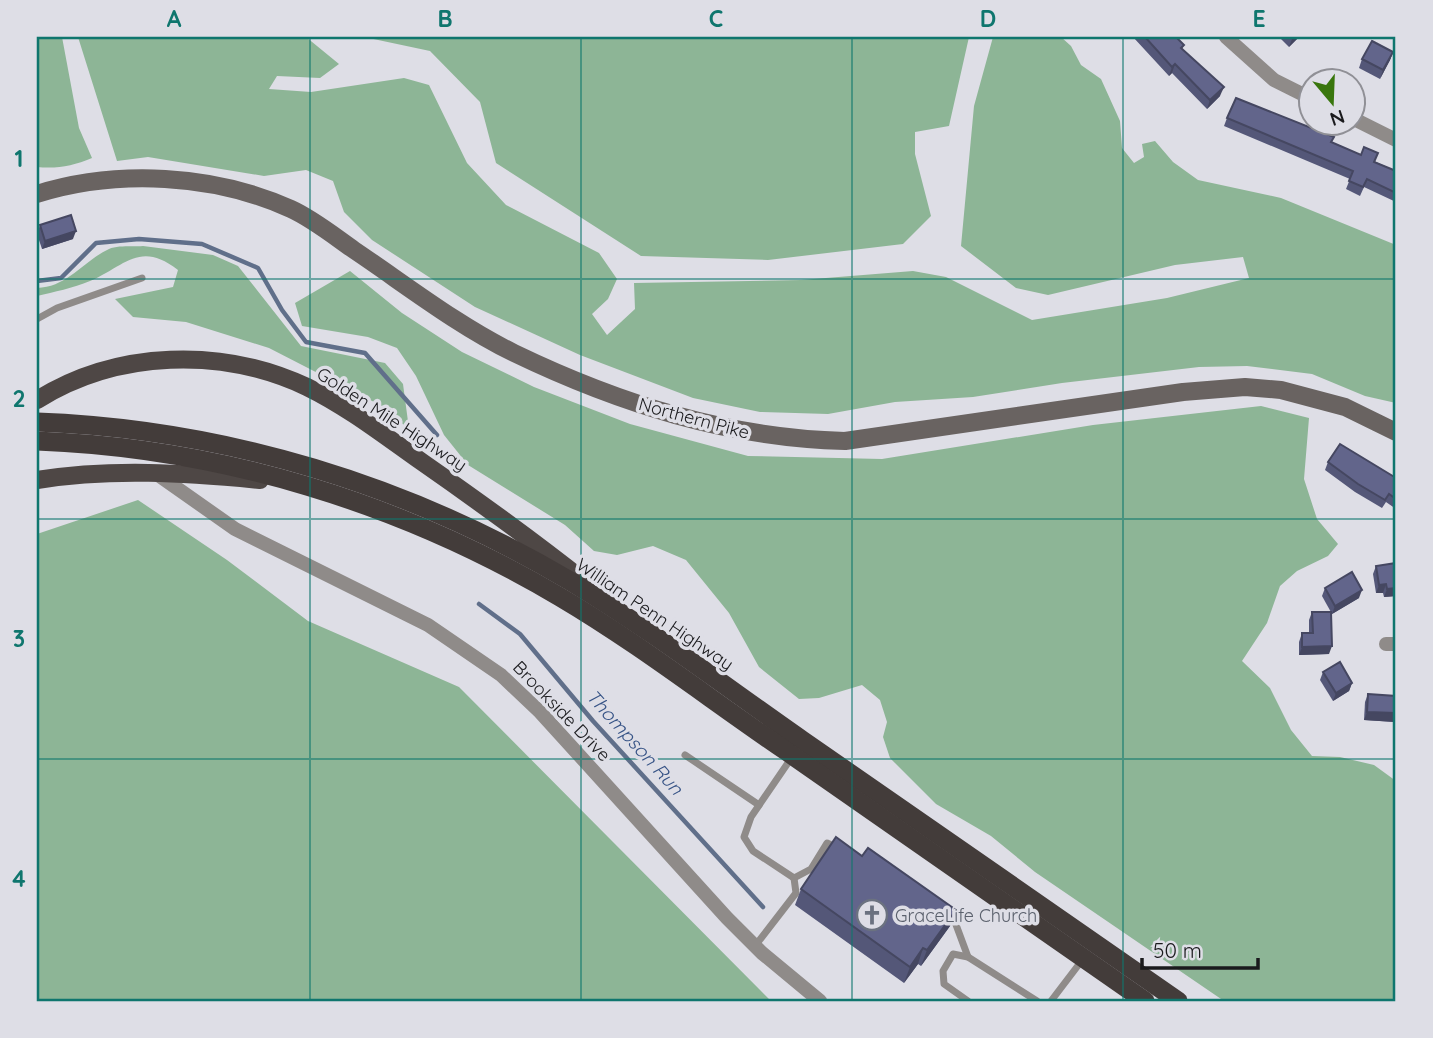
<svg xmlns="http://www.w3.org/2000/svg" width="1433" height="1038" font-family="Quicksand,sans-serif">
<rect width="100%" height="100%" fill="#dedee6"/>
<g fill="#8db596">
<path d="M37 37H62L79 128 92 158C73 166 57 169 37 167Z"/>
<polygon points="78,37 306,37 339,64 320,78 277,76 269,89 311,92 404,78 429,85 467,163 506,205 599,253 617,279 608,299 592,314 607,335 635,309 634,283 801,280 913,271 946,277 1032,320 1167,298 1249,278 1243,257 1175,265 1048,295 1016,288 961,246 974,106 993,37 1061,37 1071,46 1081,65 1101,79 1120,121 1122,148 1134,163 1144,157 1142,144 1155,141 1173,162 1198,180 1281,198 1396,245 1396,403 1365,396 1312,374 1247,366 1199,367 1062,383 973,397 895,402 828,414 760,412 693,398 580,355 475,307 372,240 344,212 333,181 306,170 264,176 148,157 117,161"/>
<polygon points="364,37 969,37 949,126 915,132 915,154 931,216 903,244 768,260 641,256 496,163 480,102 430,51"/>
<path d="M143 246 213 255 238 266 301 346 385 363 403 384 409 429 376 403 269 348 186 322 133 317 115 299 173 287 178 270C140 240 125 266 90 281 73 288 54 292 37 296V288C68 287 83 261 109 249 118 245 133 247 143 246Z"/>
<polygon points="350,271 402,313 462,352 534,387 630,424 748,456 882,459 1093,425 1261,406 1309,418 1304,479 1317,519 1338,544 1328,556 1297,571 1280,586 1267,623 1242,661 1270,688 1291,730 1312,756 1340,757 1374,765 1396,781 1396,1001 1224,1001 1035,872 991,836 936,804 890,758 883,737 887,722 880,700 862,685 819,698 799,699 759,667 729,613 686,560 653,546 617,555 594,551 565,525 468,465 444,435 416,376 397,348 368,337 302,326 295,303"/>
<polygon points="138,500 227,560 308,621 459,687 771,1001 37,1001 37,534"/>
</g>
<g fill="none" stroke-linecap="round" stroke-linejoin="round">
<g stroke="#606f8a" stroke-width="4.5">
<polyline points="37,281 61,278 96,243 139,239 202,244 258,268 282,310 306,342 365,353 437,435"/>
<polyline points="479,604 520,634 593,721 763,907"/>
</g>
<g stroke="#8f8b89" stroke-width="7">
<polyline points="37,319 57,308 142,278"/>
<polyline points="685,755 759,805"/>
<polyline points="792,757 751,817 744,837 753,851 794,878"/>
<polyline points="794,878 811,869 827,843 839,849"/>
<polyline points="946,915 955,922 968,957"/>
<polyline points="755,946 796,893 794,878"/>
<polyline points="968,1001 944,984 943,971 953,954 968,957 1037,1001"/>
<polyline points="1051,1001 1083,959"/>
</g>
<g stroke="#8f8b89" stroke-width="14">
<polyline points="1226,37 1274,80 1310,98"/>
<polyline points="1352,118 1396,140"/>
<polyline points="154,472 235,529 428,625 501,675 540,712 727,918 762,953 820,1001"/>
<polyline points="1386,644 1396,644"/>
</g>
<path stroke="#696361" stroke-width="18" d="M37 194C117 169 214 174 291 209 313 219 334 236 354 250 406 285 457 325 514 353 620 404 728 438 845 441L1183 392 1245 387 1281 390 1345 407 1396 432"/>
<g stroke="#4e4745" stroke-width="18">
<path d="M37 400C117 350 222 347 307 387 348 407 385 436 422 462 478 501 532 540 585 582"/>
<path d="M37 480C112 468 185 473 260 480"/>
</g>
<g stroke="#433c3a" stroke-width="19">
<path d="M37 422C226 429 408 485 570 581 650 629 726 687 802 740 928 827 1053 914 1178 1001"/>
<path d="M37 441C222 448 401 503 560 597 638 643 711 700 786 751 905 835 1025 918 1145 1001"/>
</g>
</g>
<g fill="#545778">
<polygon points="1133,37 1176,37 1184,45 1182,49 1220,96 1207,109 1172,73 1169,76"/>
<polygon points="1279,37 1299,37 1289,47"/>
<polygon points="1393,52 1390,60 1380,79 1359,68 1362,59"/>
<polygon points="1227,118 1332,142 1396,171 1396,202 1364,187 1360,196 1346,189 1350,179 1224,126"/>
<polygon points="40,225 73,239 42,249 37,234"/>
<polygon points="1328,462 1396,478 1396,509 1386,502 1382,508 1355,492 1325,470"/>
<polygon points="1396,563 1396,596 1384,597 1383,593 1376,593 1373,574 1376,566"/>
<polygon points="1325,588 1359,598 1332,614 1322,596"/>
<polygon points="1312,612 1329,654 1299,655 1299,642 1302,633 1309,633 1309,620"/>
<polygon points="1323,672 1352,683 1349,691 1333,701 1320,680"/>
<polygon points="1368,694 1396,696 1396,718 1395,722 1364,720 1365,702"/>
<polygon points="801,889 950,926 921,966 918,964 904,983 795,905"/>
</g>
<g fill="#454761">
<polygon points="1294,37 1299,37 1289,47 1292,39"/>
<polygon points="1393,52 1390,60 1380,79 1383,70"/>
<polygon points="1175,64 1172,73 1169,76 1172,67"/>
<polygon points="1224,87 1220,96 1207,109 1210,100"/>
<polygon points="76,231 73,239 42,249 45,241"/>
<polygon points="1386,584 1383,593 1376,593 1379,585"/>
<polygon points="1396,588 1396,596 1384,597 1387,589"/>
<polygon points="1362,590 1359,598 1332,614 1335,606"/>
<polygon points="1332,646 1329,654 1299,655 1302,647"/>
<polygon points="1352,683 1349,691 1333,701 1336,693"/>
<polygon points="1367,712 1396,713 1396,718 1395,722 1364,720"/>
<polygon points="956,910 950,926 921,966 927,950"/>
<polygon points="923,948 918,964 904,983 910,967"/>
</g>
<g fill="#62658b" stroke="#454761" stroke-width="2">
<polygon points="1145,37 1176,37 1184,45 1181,48 1224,87 1210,100 1175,64 1172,67"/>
<polygon points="1372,41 1393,52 1383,70 1362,59"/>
<polygon points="1236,98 1334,137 1331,142 1361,155 1364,147 1378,153 1374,162 1396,171 1396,193 1367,179 1363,187 1349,181 1353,171 1227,118"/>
<polygon points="71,215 76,231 45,241 40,225"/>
<polygon points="1340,444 1396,478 1396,499 1389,494 1385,500 1358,484 1328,462"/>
<polygon points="1396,563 1396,588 1387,589 1386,584 1379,585 1376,566"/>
<polygon points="1352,572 1362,590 1335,606 1325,588"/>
<polygon points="1312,612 1331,612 1332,646 1302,647 1302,633 1313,633"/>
<polygon points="1340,662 1352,683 1336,693 1323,672"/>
<polygon points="1368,694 1396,696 1396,713 1367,712"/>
<polygon points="836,837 862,856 868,848 956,910 927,950 923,948 910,967 801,889"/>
</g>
<path fill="none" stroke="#0f766e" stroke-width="2" stroke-opacity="0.55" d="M310 37V1001M581 37V1001M852 37V1001M1123 37V1001M37 279H1396M37 519H1396M37 759H1396"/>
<defs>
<g id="church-ring" transform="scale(1.575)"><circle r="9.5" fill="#dedee6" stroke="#6b7280" stroke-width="1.5"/><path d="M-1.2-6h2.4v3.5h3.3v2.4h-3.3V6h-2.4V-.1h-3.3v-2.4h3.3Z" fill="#6b7280"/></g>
</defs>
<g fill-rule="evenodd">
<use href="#church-ring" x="872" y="915"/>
</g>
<g text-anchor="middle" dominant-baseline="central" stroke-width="7" stroke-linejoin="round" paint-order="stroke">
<g font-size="18" fill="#1a1a1d" stroke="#dedee6">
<text transform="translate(694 418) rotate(15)">Northern Pike</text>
<text transform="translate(392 419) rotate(33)">Golden Mile Highway</text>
<text transform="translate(655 614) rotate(34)">William Penn Highway</text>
<text transform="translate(562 711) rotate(46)">Brookside Drive</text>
</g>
<g font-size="18" fill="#5b616d" stroke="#dedee6" text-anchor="start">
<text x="895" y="915">GraceLife Church</text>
</g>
<g font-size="19" font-style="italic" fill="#365386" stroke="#dedee6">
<text transform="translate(635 742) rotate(48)">Thompson Run</text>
</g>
</g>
<rect width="1433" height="1038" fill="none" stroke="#dedee6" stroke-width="77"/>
<g transform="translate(1332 102) rotate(161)"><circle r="33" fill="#dedee6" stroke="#909096" stroke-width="2"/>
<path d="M0-5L12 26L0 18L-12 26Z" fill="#39760d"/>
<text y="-10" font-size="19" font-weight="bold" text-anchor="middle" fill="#1a1a1d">N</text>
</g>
<path d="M1142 958v10h116v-10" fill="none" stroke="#1a1a1d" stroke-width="3.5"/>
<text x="1153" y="958" font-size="21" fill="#1a1a1d" stroke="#dedee6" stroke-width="5" paint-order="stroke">50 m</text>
<rect x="38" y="38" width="1356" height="962" fill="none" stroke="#0f766e" stroke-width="2.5"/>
<g font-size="23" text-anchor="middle" font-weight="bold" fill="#0f766e">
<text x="174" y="27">A</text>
<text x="445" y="27">B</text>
<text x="716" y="27">C</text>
<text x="988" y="27">D</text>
<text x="1259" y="27">E</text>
<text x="19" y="167">1</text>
<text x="19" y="407">2</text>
<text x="19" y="647">3</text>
<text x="19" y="887">4</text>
</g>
</svg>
